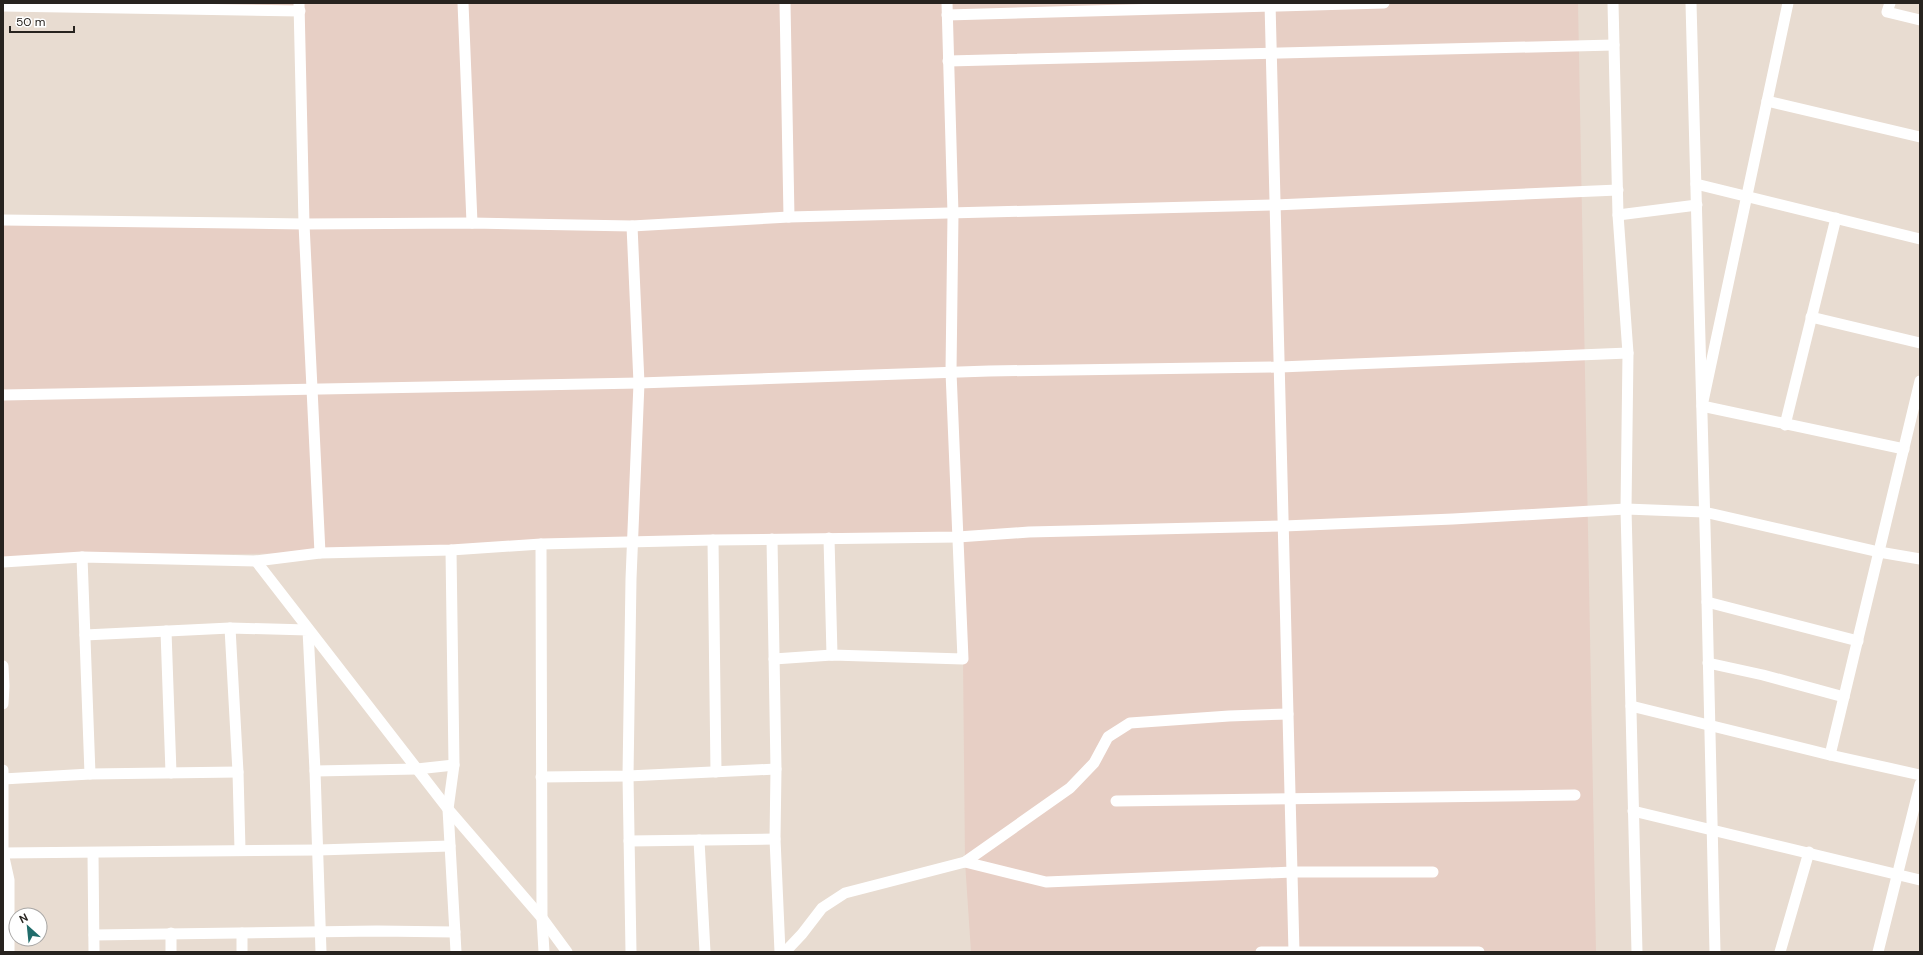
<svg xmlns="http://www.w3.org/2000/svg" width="1923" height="955" font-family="'DM Sans',sans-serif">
<rect width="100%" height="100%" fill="#e8dcd1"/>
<polygon fill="#e7cfc5" points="3,3 1578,3 1596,952 971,952 965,862 963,659 958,537 320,553 3,557 3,220 304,224 299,11"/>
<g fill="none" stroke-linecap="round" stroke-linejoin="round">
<g stroke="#fff" stroke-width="11">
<polyline points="299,3 304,224 320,553"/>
<polyline points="463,3 472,223"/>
<polyline points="785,3 789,217"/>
<polyline points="1270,3 1294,952"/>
<polyline points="1613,3 1618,215 1628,353 1626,509 1637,952"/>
<polyline points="1691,3 1707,602 1715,952"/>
<polyline points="1788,3 1702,406 1904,449"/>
<polyline points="1890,3 1887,12 1920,20"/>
<polyline points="3,6 300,11"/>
<polyline points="947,15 1384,3"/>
<polyline points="948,61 1614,45"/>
<polyline points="1767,101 1920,137"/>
<polyline points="1696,184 1920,239"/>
<polyline points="1618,215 1697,205"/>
<polyline points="3,220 304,224 472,223 632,226 789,217 1275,205 1618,190"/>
<polyline points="1811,317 1920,343"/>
<polyline points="3,395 639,383 989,371 1280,367 1628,353"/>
<polyline points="1785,425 1836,218"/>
<polyline points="829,538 832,655"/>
<polyline points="772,539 776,769 775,839 780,952"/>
<polyline points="713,540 716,772"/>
<polyline points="541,544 542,918 544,952"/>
<polyline points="451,550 454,765 448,809 456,952"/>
<polyline points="82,557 90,774"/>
<polyline points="256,561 448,809 542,918 567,952"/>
<polyline points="3,562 82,557 256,561 320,553 451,550 541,544 713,540 958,537 1029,532 1284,526 1453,519 1626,509 1704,512 1879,552 1920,559"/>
<polyline points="1707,602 1858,641"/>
<polyline points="230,628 238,772 240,850"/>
<polyline points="166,631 171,773"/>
<polyline points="85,635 230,628 308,630 315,771 321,952"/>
<polyline points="774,659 832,655 963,659 951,372 953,214 947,3"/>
<polyline points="1708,663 1763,675 1844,697"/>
<polyline points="3,666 4,686 3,704"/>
<polyline points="1631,706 1830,755 1920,775"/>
<polyline points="1830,755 1920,381"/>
<polyline points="3,770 3,853 9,880 9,952"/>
<polyline points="315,771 417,769 454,765"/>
<polyline points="541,777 628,776 776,769"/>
<polyline points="3,779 90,774 238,772"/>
<polyline points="1116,801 1575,795"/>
<polyline points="1633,811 1920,880"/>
<polyline points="699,840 705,952"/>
<polyline points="629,841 775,839"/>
<polyline points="3,853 318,850 450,846"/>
<polyline points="93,853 94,952"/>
<polyline points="965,862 1046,882 1293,872 1433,872"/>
<polyline points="171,933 171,952"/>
<polyline points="242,933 242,952"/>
<polyline points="94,935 377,931 455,932"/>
<polyline points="631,952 628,776 631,579 639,383 632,226"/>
<polyline points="785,952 802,934 822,908 845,893 965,862 1070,788 1094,763 1108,737 1130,723 1229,716 1288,714"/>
<polyline points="1261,952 1479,952"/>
<polyline points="1780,952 1809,852"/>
<polyline points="1878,952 1920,784"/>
</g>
</g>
<rect width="1923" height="955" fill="none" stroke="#27231f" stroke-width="8"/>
<g transform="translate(28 927) rotate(333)"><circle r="19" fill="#ffffff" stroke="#a9a7a5"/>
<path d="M0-3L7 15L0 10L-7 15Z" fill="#206c6b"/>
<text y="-6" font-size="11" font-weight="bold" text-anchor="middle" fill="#27231f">N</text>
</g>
<path d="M10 26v6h64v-6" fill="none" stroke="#27231f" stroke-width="2"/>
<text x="16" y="26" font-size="12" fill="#27231f" stroke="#ffffff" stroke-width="3" paint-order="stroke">50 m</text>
</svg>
